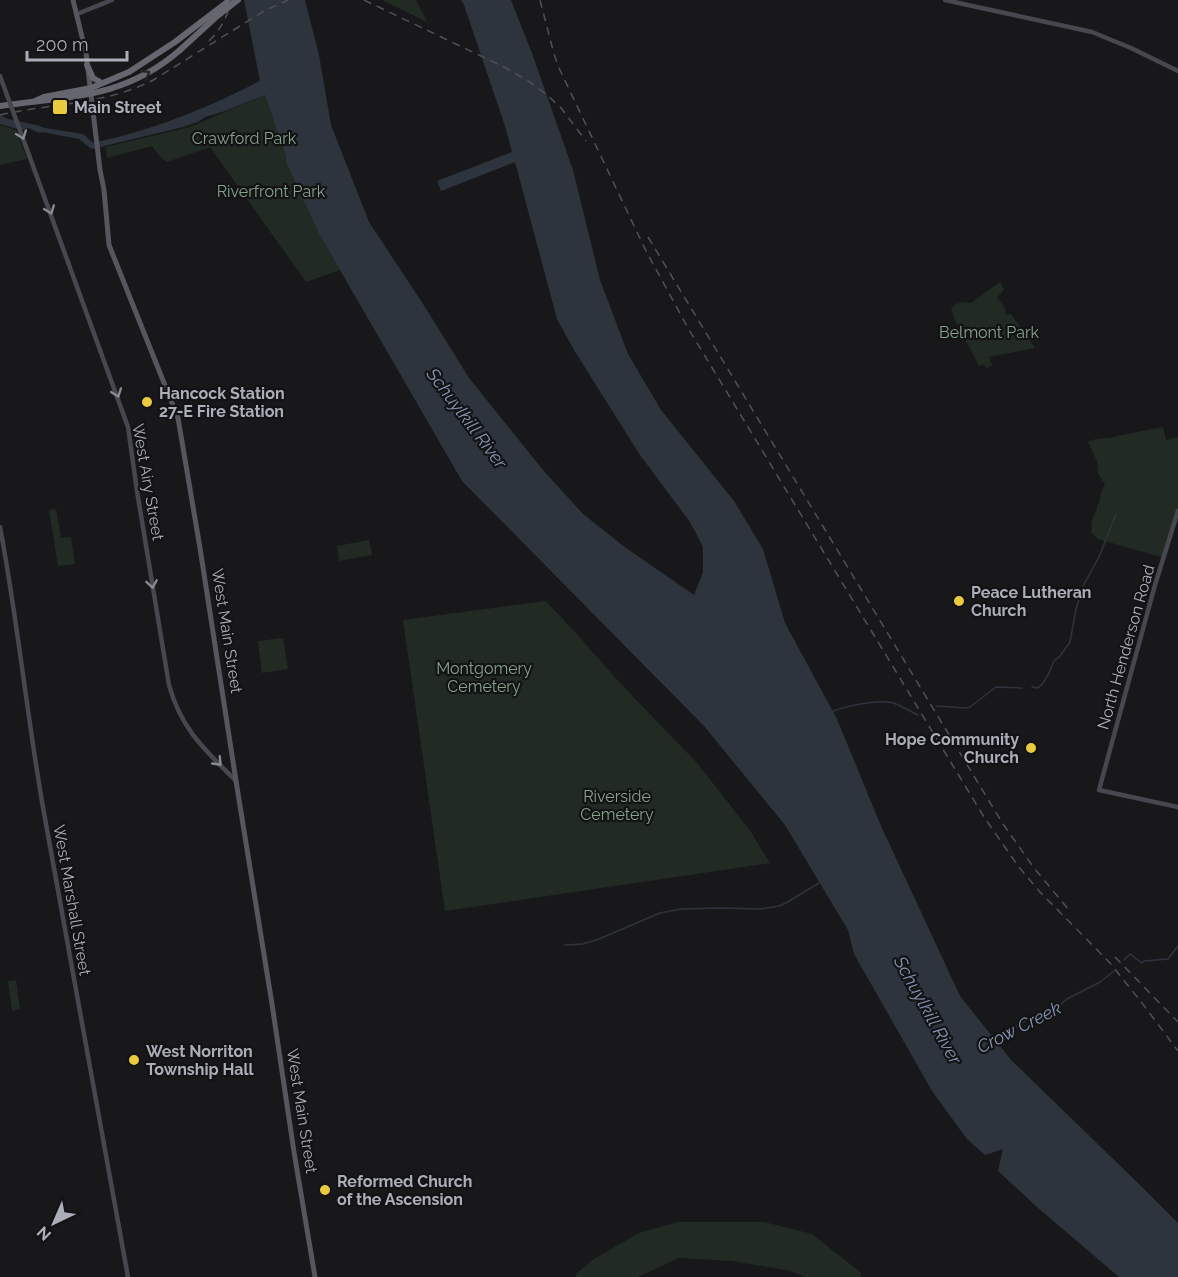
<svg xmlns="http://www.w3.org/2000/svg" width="1178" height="1277" font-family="Raleway,sans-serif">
<rect width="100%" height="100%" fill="#18181a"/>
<g fill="#222a24">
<polygon points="382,0 416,0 427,22"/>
<polygon points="265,95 286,157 286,162 318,232 340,270 306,282 210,147 167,162 160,157 152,146 107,158 106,147 190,127"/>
<polygon points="0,125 16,130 27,159 0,165"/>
<polygon points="1000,282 1004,290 997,297 1006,310 1005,313 1007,315 1011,314 1035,348 989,357 992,365 987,368 982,364 979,366 955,320 951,308 956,304 963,302 971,303"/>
<polygon points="1163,427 1166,440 1178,437 1178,510 1164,558 1098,539 1091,532 1092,526 1091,523 1097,508 1097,505 1100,502 1100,496 1105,484 1098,474 1097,461 1088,442 1096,439 1116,437 1116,436"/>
<polygon points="56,509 61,538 71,537 75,564 58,566 49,510"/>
<polygon points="369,540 372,555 339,561 337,546"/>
<polygon points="546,601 574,631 620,683 698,764 751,832 770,863 445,911 403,620"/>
<polygon points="283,638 288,669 262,673 258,641"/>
<polygon points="16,980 20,1009 12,1011 8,981"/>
<polygon points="678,1222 764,1222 812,1234 860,1272 861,1277 805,1277 791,1271 732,1261 679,1258 638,1277 576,1277 576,1274 592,1260 639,1233"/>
</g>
<path fill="#2e343d" d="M244 0H305L319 55 331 125 369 222 425 307 469 378 543 470 583 514 626 548 694 595 703 572V547L690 522 640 455 574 350 557 319 515 162 441 191 437 181 512 152 505 126 464 5 461 0H511L533 56 573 170 600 280 628 354 661 410 734 501 763 549 785 623 837 719 881 826 960 996 1011 1060 1142 1187 1178 1223V1277H1119L1037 1207 998 1171 1003 1149 985 1155 967 1139 932 1091 854 954 848 930 785 825 704 726 462 481 318 232 286 162V157L265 95 225 111 205 117 198 122 183 127 92 149 90 148 79 139 42 132 40 133 28 128 21 130 0 124V115L8 119 36 125 45 128 83 134 93 143C151 131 208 108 260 81Z"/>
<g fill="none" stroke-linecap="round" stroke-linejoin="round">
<g stroke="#2e343d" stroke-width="1.5">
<polyline points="1032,687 1038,688 1043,683 1048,675 1054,661 1060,656 1070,642 1076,609 1083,586 1099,557 1116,514"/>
<polyline points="936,706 966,708 970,707 996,687 1022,688"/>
<path d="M831 712C846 706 881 698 896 704 904 707 911 712 918 715"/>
<polyline points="565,945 583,944 599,939 660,913 681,909 721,908 760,909 779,906 786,903 819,883"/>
<polyline points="1124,960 1130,954 1142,963 1144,961 1168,959 1178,946"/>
<path d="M995 1040C1012 1030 1028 1014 1048 1016L1067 999 1100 982 1114 971"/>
</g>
<g stroke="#47484f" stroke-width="4.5">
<polyline points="945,0 1092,32 1131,48 1178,71"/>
<polyline points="77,14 112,0"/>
<path d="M29 155 128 427 137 491 169 685C181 729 205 750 236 781"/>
<polyline points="1178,511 1155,585 1099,790 1178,807"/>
<path d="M0 527C18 622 27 718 44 813 72 968 99 1123 128 1277"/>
</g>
<polyline stroke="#55565e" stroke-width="5" points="73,0 86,53 100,170 104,190 109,245 178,418 200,548 236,781 272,1004 294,1152 315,1277"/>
<g stroke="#65666f" stroke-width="6">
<polyline points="87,65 93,78 102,83"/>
<polyline points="35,101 44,97 91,88 129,72 175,42 230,0"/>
<path d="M0 106C69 96 124 99 180 50"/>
</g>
<g stroke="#505158" stroke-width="1.5" stroke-dasharray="8 6" stroke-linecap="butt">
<polyline points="364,0 504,67 527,80 546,94 561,108 586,141"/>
<polyline points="540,0 554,54 559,68 646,251 688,328 984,817 1018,866 1040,892 1110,963 1142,1003 1178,1051"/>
<path d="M209 41C221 29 228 16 231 0"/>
<path d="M0 115C52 103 107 105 155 79L264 11 288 0"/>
<polyline points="648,237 1003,824 1034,868 1069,910"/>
<polyline points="1115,957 1178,1022"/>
</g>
<polyline stroke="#47484f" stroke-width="4.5" points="0,76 29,155"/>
<polyline stroke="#65666f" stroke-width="6" points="180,50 215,18 238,0"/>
</g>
<defs><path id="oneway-chevron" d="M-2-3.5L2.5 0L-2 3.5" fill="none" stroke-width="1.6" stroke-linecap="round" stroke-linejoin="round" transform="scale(1.5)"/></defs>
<use stroke="#232427" href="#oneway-chevron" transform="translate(146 74) rotate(-29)"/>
<g stroke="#888a94">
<use href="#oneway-chevron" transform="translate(22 135) rotate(70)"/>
<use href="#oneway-chevron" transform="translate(50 210) rotate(69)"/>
<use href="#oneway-chevron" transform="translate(117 393) rotate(70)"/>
<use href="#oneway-chevron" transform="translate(152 584) rotate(81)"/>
<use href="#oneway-chevron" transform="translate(218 762) rotate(46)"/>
</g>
<g fill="#eacb3f" stroke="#131315" stroke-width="2">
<rect x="52" y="99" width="16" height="16" rx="3"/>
<circle cx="147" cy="402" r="6"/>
<circle cx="959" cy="601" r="6"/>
<circle cx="1031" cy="748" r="6"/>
<circle cx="134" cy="1060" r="6"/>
<circle cx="325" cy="1190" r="6"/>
</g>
<g text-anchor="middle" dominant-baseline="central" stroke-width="4.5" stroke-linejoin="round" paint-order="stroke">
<g font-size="16" font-weight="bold" fill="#abadb9" stroke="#131315" text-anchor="start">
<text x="74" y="107">Main Street</text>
<text x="159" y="393">Hancock Station<tspan x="159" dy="18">27-E Fire Station</tspan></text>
<text x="971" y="592">Peace Lutheran<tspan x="971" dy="18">Church</tspan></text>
<text x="1019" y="739" text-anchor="end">Hope Community<tspan x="1019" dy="18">Church</tspan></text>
<text x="146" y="1051">West Norriton<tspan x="146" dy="18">Township Hall</tspan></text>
<text x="337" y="1181">Reformed Church<tspan x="337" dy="18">of the Ascension</tspan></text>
</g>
<g font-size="16" fill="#83a38a" stroke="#131315">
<text x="244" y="138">Crawford Park</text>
<text x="271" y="191">Riverfront Park</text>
<text x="989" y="332">Belmont Park</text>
<text x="484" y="668">Montgomery<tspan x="484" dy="18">Cemetery</tspan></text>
<text x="617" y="796">Riverside<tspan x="617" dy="18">Cemetery</tspan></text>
</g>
<g font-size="16" fill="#abadb9" stroke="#131315">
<text transform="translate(148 482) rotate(80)">West Airy Street</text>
<text transform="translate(227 631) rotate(81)">West Main Street</text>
<text transform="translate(1126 647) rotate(-74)">North Henderson Road</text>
<text transform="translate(72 900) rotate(80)">West Marshall Street</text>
<text transform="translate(302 1111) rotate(81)">West Main Street</text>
</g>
<g font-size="18" font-style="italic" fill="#8395b2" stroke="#131315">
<text transform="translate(467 418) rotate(53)">Schuylkill River</text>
<text transform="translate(928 1010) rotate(61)">Schuylkill River</text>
<text transform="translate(1019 1027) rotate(-27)">Crow Creek</text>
</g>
</g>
<g transform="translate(54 1223) rotate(224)" stroke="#131315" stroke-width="4.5" paint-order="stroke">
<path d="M0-4.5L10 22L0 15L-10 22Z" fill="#abadb9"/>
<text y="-9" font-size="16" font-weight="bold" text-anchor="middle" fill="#abadb9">N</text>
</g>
<path d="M27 51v9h100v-9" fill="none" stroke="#abadb9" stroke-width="3"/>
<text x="36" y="51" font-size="18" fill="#abadb9" stroke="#131315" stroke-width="4.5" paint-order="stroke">200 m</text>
</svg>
